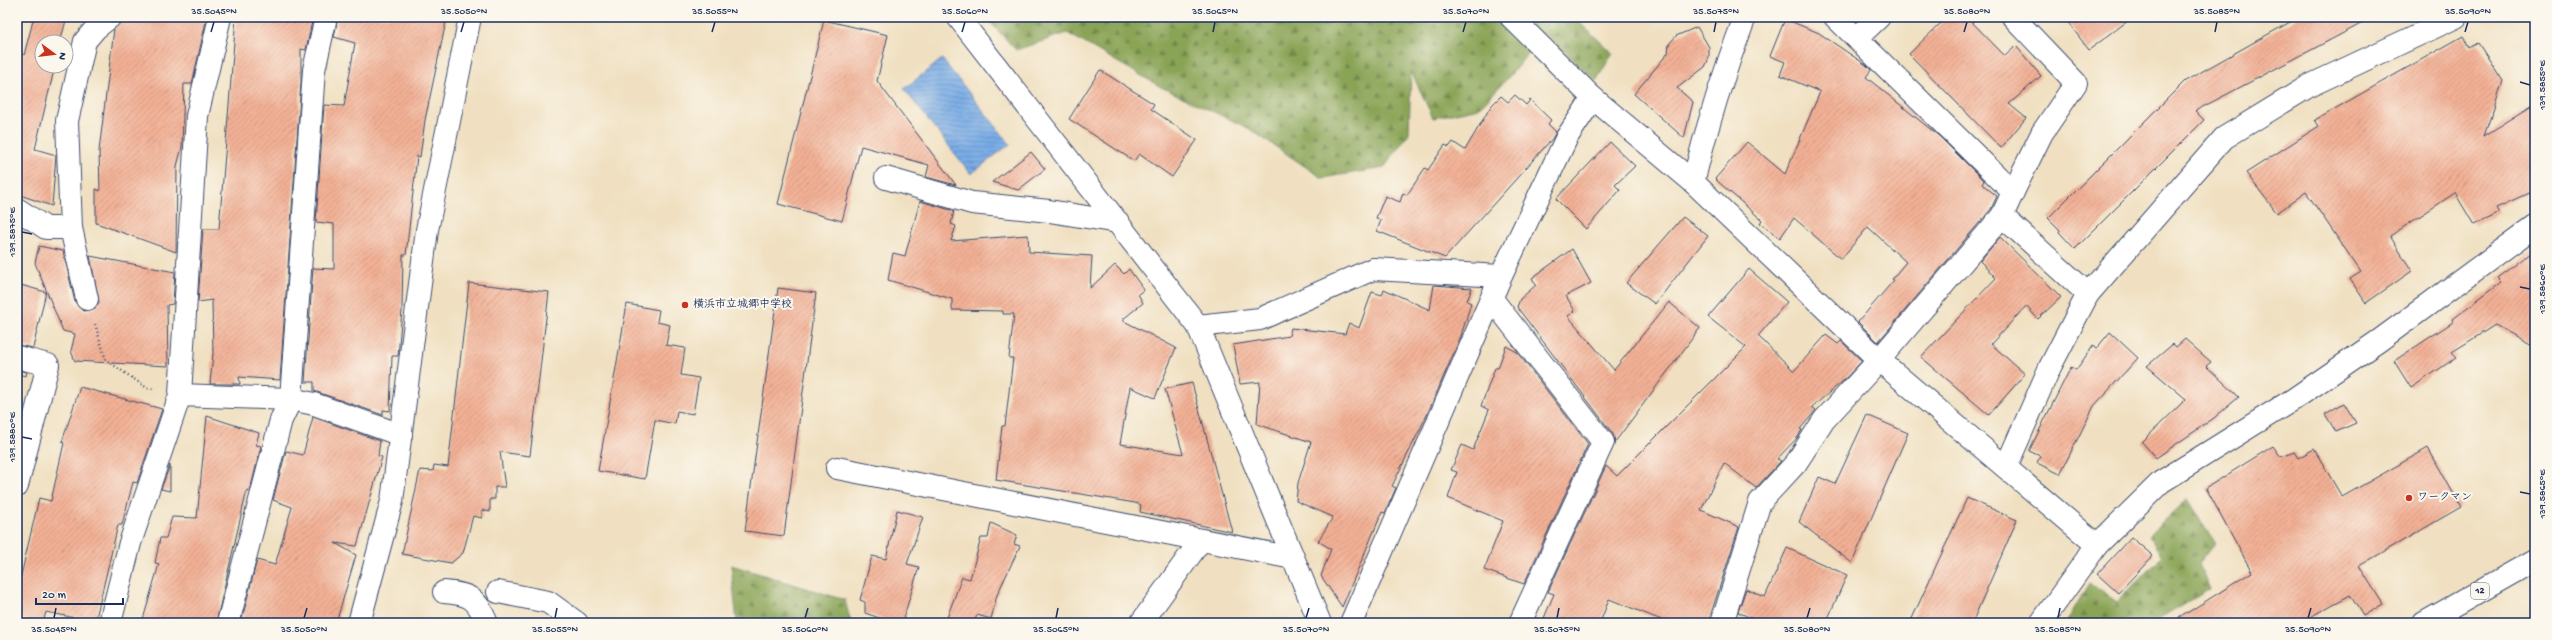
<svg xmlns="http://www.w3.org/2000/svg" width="2552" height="640" font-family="'Gochi Hand','Klee One',sans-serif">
<defs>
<pattern id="forest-firs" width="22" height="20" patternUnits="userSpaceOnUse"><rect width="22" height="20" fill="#8aa456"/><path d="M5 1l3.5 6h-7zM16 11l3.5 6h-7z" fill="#70864a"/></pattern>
<pattern id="water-rules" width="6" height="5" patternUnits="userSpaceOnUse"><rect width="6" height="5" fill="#79ace6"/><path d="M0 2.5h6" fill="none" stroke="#628cbe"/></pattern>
<pattern id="building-hatch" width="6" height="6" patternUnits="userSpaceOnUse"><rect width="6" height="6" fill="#f3b195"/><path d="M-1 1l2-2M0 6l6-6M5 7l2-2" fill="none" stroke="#c4907d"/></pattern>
</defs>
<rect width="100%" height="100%" fill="#fbf7ec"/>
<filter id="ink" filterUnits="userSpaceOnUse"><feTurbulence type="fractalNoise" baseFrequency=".025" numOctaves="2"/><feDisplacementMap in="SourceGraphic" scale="8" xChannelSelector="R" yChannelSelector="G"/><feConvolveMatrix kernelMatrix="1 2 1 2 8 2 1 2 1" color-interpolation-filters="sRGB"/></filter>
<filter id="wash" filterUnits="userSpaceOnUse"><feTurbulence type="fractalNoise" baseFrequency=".012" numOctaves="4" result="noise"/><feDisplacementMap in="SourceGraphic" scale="16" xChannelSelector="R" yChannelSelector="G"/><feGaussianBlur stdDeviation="0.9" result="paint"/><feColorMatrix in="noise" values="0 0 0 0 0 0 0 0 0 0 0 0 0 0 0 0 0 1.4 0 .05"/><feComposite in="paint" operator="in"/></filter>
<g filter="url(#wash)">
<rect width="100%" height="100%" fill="#f0e0c1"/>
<g fill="url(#forest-firs)" stroke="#526a5a">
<polygon points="985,17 1573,17 1613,53 1596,81 1544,33 1509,77 1479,108 1433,118 1411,71 1409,133 1384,168 1322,178 1248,128 1161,87 1067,33 1016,50"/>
<polygon points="2187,499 2215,544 2199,564 2210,589 2152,623 2066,623 2089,583 2117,602 2162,556 2148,535"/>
<polygon points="731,565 845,600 851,623 737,623"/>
</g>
<polygon fill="url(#water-rules)" stroke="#4a6ea2" points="942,59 1010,144 971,174 904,89"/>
<g id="blocks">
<g fill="url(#building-hatch)">
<polygon points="34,17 67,17 60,42 42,42 42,66 55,66 35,149 56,155 52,206 17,194 17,68 21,54 24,55"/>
<polygon points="122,17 207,17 192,84 184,84 182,147 177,166 176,252 96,223 96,189 100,191 99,151 114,29 121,22"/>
<polygon points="236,17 313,17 306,50 301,49 301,83 280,380 239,377 240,384 210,384 213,354 212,300 198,302 203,229 219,229"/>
<polygon points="338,17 447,17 425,120 420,157 417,156 406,255 403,255 402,310 398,356 392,356 390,411 383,410 383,415 314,391 314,382 305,382 313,268 334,269 334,224 316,222 324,105 344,106 355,43 334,37"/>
<polygon points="1947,17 1967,17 2005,56 2016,46 2041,76 2009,104 2026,118 2001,148 1909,54"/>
<polygon points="2064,17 2133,17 2089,50"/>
<polygon points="2299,17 2374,17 2195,111 2204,120 2075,249 2059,232 2060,230 2048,218 2185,81"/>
<polygon points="1785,19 1819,33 1866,65 1871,70 1866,77 1940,137 1984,181 1982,184 1997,196 1991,209 1878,342 1858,322 1894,280 1892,279 1906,262 1868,227 1841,259 1794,218 1780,238 1760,223 1762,220 1715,179 1747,142 1785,174 1820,92 1780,75 1785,62 1770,56"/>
<polygon points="824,20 888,35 877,81 956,185 926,177 929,165 861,146 842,221 778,204"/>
<polygon points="1697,27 1709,47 1709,58 1705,67 1677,88 1693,102 1684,138 1634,94 1668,53 1669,44 1676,36"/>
<polygon points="2463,36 2469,48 2478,43 2503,81 2484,136 2535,104 2535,190 2496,208 2499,213 2474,225 2455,193 2390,236 2412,271 2366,303 2350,279 2361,272 2306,192 2277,213 2246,173 2319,126 2315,120"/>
<polygon points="1100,70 1154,104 1151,109 1197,140 1172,177 1139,154 1134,161 1069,119"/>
<polygon points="1515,95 1526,105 1530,100 1551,120 1548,124 1556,132 1552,139 1445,258 1377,231 1381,220 1376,218 1385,196 1400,202 1403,193 1407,195 1425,168 1428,170 1445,145 1449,147 1453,142 1465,150 1491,106 1501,96 1508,102"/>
<polygon points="1610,142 1635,166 1615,185 1620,190 1586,229 1556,199"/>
<polygon points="1031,152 1045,169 1018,190 992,182"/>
<polygon points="920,201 954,211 951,224 956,226 951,241 1028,235 1029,252 1092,256 1090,288 1115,265 1124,274 1129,269 1144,290 1138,294 1143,303 1122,320 1176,348 1155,398 1130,387 1120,444 1183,454 1165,389 1192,383 1232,532 1140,512 1141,505 1135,503 996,480 1002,426 1005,426 1013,358 1009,358 1014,314 1003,314 1003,311 952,310 952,299 888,280 893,253 905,256"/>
<polygon points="1683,217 1708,236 1655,304 1626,283"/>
<polygon points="2000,237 2061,297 2038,319 2026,306 1991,344 2025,374 1989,415 1921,357 1996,278 1980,261"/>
<polygon points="39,246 63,251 75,302 84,311 95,308 99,302 90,256 175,272 173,304 167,305 168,366 75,361 71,351 75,334 63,331 35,263"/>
<polygon points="1572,249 1591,283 1566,296 1575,311 1568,316 1614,370 1669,302 1700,328 1615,442 1613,434 1517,307 1520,299 1536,285 1532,278"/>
<polygon points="2535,249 2535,347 2495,325 2452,352 2457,357 2411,388 2394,361 2453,322 2452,319 2501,282 2497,278"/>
<polygon points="1749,269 1787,302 1758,336 1794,371 1826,335 1838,344 1841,341 1862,361 1842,382 1812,407 1816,410 1800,429 1802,430 1798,437 1777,459 1781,461 1756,488 1724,463 1701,510 1739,527 1708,623 1669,623 1609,599 1600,623 1542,623 1554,594 1548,592 1606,466 1617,476 1746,347 1708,317"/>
<polygon points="469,283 549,292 530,456 500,452 505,487 495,487 495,499 490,499 490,512 482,510 482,518 473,516 463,553 451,563 402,554 420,470 433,471 434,465 448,467"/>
<polygon points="17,284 46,292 33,348 17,345"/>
<polygon points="1434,285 1472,288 1467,301 1471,303 1461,336 1427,415 1392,486 1396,488 1385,513 1382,512 1342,607 1321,576 1331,549 1318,541 1333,517 1296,501 1298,483 1311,442 1257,424 1260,382 1240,384 1233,345 1289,336 1291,328 1345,334 1349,323 1359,328 1372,292 1382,295 1384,289 1430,310"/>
<polygon points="778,288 816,293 784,536 745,531"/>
<polygon points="627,304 659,310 657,322 670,325 666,345 685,348 681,375 699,378 693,414 677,411 675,424 655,420 645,479 598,471"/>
<polygon points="2110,332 2138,358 2094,406 2060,474 2037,463 2040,456 2029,451 2071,367 2076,370 2093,346 2096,349"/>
<polygon points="2185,339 2211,362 2206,366 2239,397 2214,418 2156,458 2142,442 2186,399 2147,366 2173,344 2176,347"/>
<polygon points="1506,346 1517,352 1588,444 1524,584 1484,570 1503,521 1448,498 1457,472 1451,470 1462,445 1473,450 1489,410 1481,406 1495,368 1498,368"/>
<polygon points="17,370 27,372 26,376 17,374"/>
<polygon points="80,387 162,409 137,483 133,482 122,525 118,525 95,622 46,612 43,623 17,618 17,593 39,498 51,501 64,443 62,442"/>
<polygon points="2344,403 2356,423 2336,432 2325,414"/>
<polygon points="1867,415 1908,433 1852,563 1799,522 1819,477 1835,484"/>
<polygon points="207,416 259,433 256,445 261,446 250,491 247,490 216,623 142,623 159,564 155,563 160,538 166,538 172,517 197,518"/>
<polygon points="313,417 380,441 378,456 382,457 357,546 335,543 356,555 336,623 241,623 257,560 275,565 292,507 273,500 286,451 303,455"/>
<polygon points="2273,446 2281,457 2294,452 2298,458 2314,449 2342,497 2428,448 2461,507 2359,566 2383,604 2363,616 2350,595 2299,623 2171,623 2252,572 2206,488"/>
<polygon points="170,465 170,491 161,489"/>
<polygon points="1967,498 2017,520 1972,623 1910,623"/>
<polygon points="897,510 923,517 907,564 919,567 902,623 894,623 865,613 865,602 860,600 872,556 886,559"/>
<polygon points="991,523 1017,535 1014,544 1020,546 997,595 991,619 977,615 974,623 945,623 962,577 970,579 981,538 988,538"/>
<polygon points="2131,537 2153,556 2118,593 2097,574"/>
<polygon points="1787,548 1847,575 1826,623 1761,623 1738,612 1746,589 1765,597"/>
</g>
</g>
</g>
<g filter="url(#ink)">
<use href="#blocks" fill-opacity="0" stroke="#3b4a6d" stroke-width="1"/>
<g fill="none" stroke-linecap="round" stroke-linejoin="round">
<g stroke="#3b4a6d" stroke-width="24">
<g id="minor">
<polyline points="958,17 1198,326 1320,623"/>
<polyline points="1511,17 1593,98 1693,182 1879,360 2097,545"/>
<polyline points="2013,17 2076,83 2042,133 2013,192"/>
<polyline points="1857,38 1879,17"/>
<polyline points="886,178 972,203 1049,211 1118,222"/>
<path d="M1693 182C1707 126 1724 71 1745 17"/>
<polyline points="17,209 46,228 71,228 87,299"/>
<polyline points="2002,216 2088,294"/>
<polyline points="71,228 67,121 85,41 96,28 110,17"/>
<polyline points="1492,299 1603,442 1520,623"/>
<polyline points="1198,326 1260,319 1373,269 1501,276"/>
<polyline points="17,357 48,365 17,486"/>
<polyline points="180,395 197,116 220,17"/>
<polyline points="2006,467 2050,367 2088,294 2224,138 2309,86 2456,17"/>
<polyline points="837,468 1293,558"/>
<path d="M444 592C469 594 476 597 486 621L485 623"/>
<polyline points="498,592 548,602 577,623"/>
<polyline points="110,623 130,543 180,395 291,399 314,404 401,435"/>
<polyline points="228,623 281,420 291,399 314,70 326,17"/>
<polyline points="359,623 392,501 427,230 470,17"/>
<polyline points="1141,623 1201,540"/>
<polyline points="1351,623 1501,276 1567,137 1593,98"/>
<polyline points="1722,623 1760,502 1796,463 1824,420 1879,360 2002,216 2013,192 1835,17"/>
<polyline points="2041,623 2097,545 2161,482 2294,399 2380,340 2535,226"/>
</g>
</g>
<g stroke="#3b4a6d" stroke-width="24">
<polyline id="major" points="2424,623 2535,560"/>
</g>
<polyline stroke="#3b4a6d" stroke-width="2.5" stroke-dasharray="1 3" stroke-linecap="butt" points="95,324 106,360 147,388 154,389"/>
<use href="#minor" stroke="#fff" stroke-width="22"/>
<use href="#major" stroke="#fff" stroke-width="22"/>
</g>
</g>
<path fill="none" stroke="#1b2f5e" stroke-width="1.5" d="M211 32 214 22M461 32 464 22M712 32 715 22M962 32 965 22M1213 32 1215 22M1463 32 1466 22M1714 32 1716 22M1964 32 1967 22M2215 32 2217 22M2465 32 2468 22M2520 82 2530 85M22 232 32 234M2520 287 2530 289M22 437 32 439M2520 492 2530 494M54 618 56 608M304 618 307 608M555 618 557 608M805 618 808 608M1056 618 1058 608M1306 618 1309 608M1557 618 1559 608M1807 618 1810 608M2058 618 2060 608M2308 618 2311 608"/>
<g fill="#c8321e" stroke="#fbf7ec" stroke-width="1.5">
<circle cx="685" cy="305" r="4"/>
<circle cx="2409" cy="498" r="4"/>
</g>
<g text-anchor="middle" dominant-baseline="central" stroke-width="4" stroke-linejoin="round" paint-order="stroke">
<rect fill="#fbf7ec" stroke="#5e6b89" stroke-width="1" x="2471" y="583" width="18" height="16" rx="3"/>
<g font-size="10" font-weight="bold" fill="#1b2f5e">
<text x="2480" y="591">12</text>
</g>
<g font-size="11" font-weight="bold" fill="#1b2f5e" stroke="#fbf7ec" text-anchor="start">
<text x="693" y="305">横浜市立城郷中学校</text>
<text x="2417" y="498">ワークマン</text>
</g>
</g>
<rect width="2552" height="640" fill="none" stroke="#fbf7ec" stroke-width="44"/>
<g transform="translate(54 54) rotate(105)"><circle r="19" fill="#fbf7ec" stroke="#a1a7b3"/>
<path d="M0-3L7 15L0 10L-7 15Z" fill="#c8321e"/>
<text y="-6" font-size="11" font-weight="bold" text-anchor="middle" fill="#1b2f5e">N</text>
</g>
<path d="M36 598v6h87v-6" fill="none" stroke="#1b2f5e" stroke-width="2"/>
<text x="42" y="598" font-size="12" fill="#1b2f5e" stroke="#fbf7ec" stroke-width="3" paint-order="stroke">20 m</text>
<rect x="22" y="22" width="2508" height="596" fill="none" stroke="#1b2f5e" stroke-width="1.5"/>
<g font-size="10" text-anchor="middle" fill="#1b2f5e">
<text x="214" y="14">35.5045°N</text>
<text x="464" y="14">35.5050°N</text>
<text x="715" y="14">35.5055°N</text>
<text x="965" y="14">35.5060°N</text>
<text x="1215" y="14">35.5065°N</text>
<text x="1466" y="14">35.5070°N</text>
<text x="1716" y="14">35.5075°N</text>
<text x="1967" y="14">35.5080°N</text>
<text x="2217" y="14">35.5085°N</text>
<text x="2468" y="14">35.5090°N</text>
<text transform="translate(2541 85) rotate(-90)" y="4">139.5855°E</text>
<text transform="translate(11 232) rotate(-90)" y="4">139.5875°E</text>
<text transform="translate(2541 289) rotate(-90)" y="4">139.5860°E</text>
<text transform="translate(11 437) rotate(-90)" y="4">139.5880°E</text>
<text transform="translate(2541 494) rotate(-90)" y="4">139.5865°E</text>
<text x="54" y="632">35.5045°N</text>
<text x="304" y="632">35.5050°N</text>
<text x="555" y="632">35.5055°N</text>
<text x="805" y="632">35.5060°N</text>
<text x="1056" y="632">35.5065°N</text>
<text x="1306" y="632">35.5070°N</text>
<text x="1557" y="632">35.5075°N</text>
<text x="1807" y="632">35.5080°N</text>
<text x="2058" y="632">35.5085°N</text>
<text x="2308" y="632">35.5090°N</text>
</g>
</svg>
